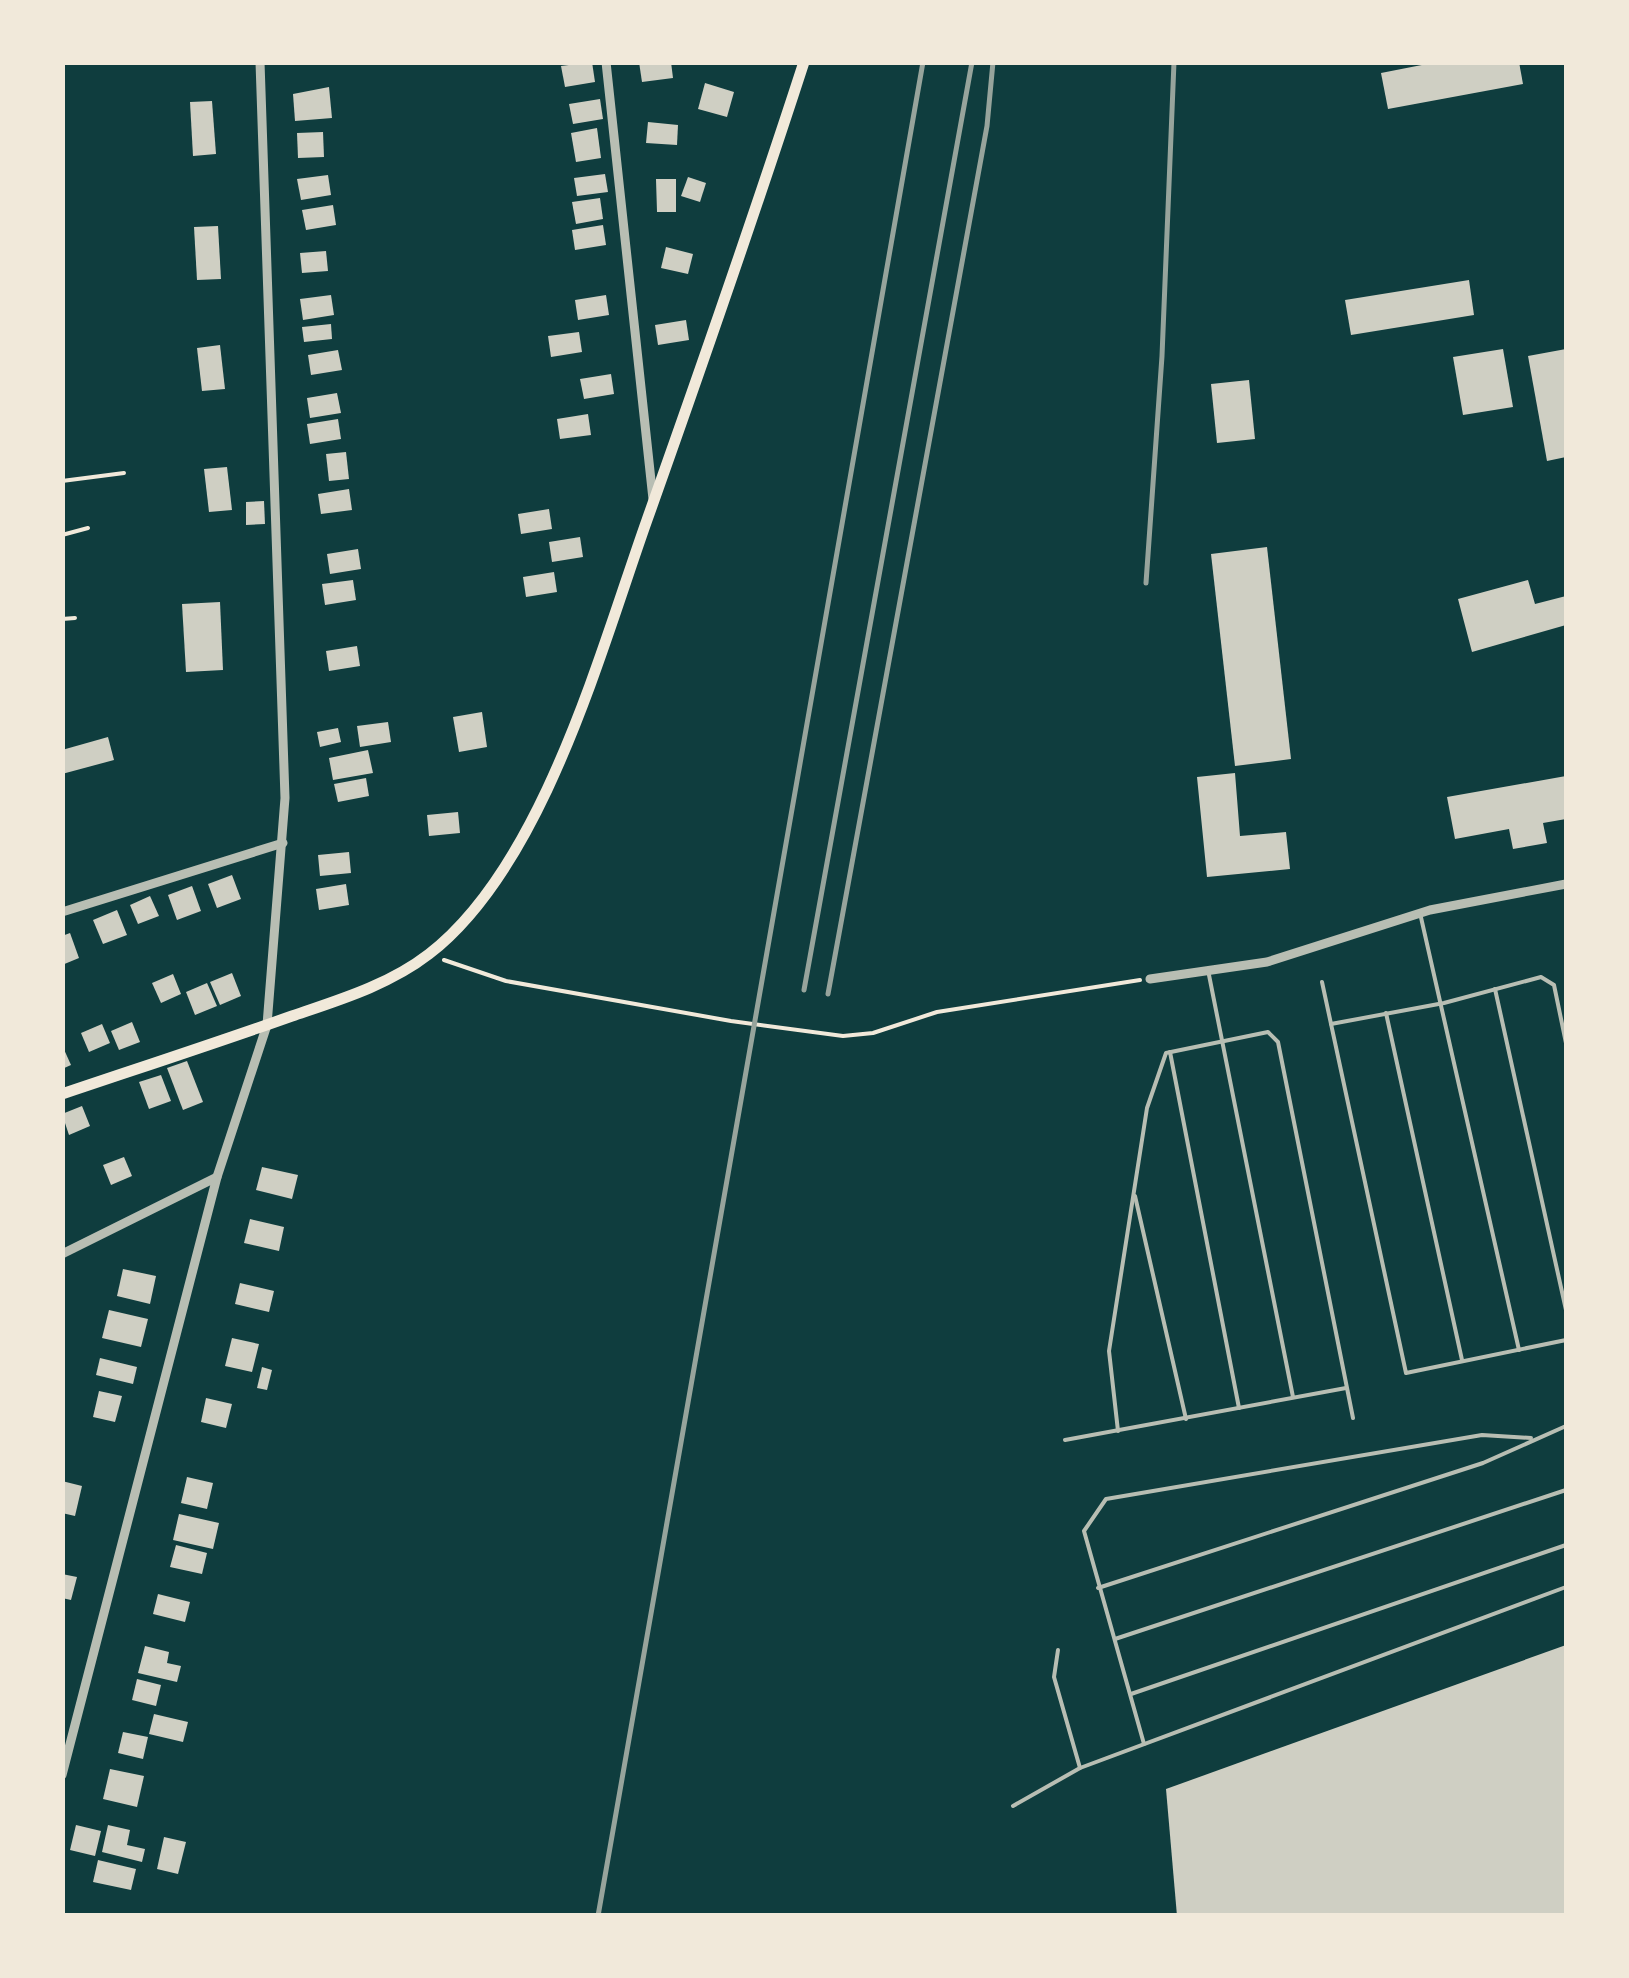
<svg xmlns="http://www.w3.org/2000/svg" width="1629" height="1978" font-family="'Work Sans',sans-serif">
<rect width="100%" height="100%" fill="#0f3d3e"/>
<g fill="#cfcfc3">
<polygon points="592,62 595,82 565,87 561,66"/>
<polygon points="639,62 671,62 673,78 642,82"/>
<polygon points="1437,62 1519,62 1523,84 1388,109 1381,73"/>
<polygon points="705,83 734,92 727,117 698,109"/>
<polygon points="329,87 332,118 295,121 293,94"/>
<polygon points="600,99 603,119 573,124 569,104"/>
<polygon points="212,101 216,154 193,156 190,102"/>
<polygon points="648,122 678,125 677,145 646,143"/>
<polygon points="597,128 601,158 576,162 571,133"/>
<polygon points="323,132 324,157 298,158 297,133"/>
<polygon points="605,174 608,192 577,196 574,178"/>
<polygon points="328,175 331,195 301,200 297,179"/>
<polygon points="688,177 706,183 700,202 681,196"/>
<polygon points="656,179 676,179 676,212 657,212"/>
<polygon points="600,198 603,219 576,224 572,202"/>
<polygon points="333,205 336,225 306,230 302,210"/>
<polygon points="603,225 606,245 575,250 572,230"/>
<polygon points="218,226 221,279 197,280 194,227"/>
<polygon points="666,247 693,254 688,274 661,268"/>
<polygon points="326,251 328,271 302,273 300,253"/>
<polygon points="1469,280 1474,315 1351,335 1345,300"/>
<polygon points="331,295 334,315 303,320 300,299"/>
<polygon points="606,295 609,315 578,320 575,300"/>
<polygon points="686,320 689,340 658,345 655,325"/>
<polygon points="331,324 332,339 304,342 302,327"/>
<polygon points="579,332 582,352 551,357 548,336"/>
<polygon points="220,345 225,389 202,391 197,348"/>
<polygon points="1503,349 1513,407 1463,415 1453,357"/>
<polygon points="1566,349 1566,457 1547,461 1528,356"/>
<polygon points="338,350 342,370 311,375 308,355"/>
<polygon points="611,374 614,394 584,399 580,379"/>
<polygon points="1249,380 1255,439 1217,443 1211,384"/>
<polygon points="337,393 341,413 310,418 307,398"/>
<polygon points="588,414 591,435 560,439 557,419"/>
<polygon points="338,419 341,439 310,444 307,424"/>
<polygon points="346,452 349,479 329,481 326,454"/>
<polygon points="227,467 232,510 209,512 204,469"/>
<polygon points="349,489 352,510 321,514 318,494"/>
<polygon points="264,501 265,524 246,525 246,502"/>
<polygon points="549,509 552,529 521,534 518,514"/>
<polygon points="580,537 583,557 552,562 549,542"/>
<polygon points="1267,547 1291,759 1235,766 1211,554"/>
<polygon points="358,549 361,569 330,574 327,554"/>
<polygon points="554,572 557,592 526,597 523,577"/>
<polygon points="353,580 356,600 325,605 322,584"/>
<polygon points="1528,580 1535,604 1566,596 1566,625 1472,652 1458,599"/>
<polygon points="220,602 223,670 186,672 182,604"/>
<polygon points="357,646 360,666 329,671 326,651"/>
<polygon points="482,712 487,747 459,752 453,717"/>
<polygon points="388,722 391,742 360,747 357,726"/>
<polygon points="338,728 341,742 320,747 317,732"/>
<polygon points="108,737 114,760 62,774 62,750"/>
<polygon points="368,750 373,773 333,780 329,758"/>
<polygon points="1235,773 1240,836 1286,832 1290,869 1207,877 1197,777"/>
<polygon points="1566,776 1566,819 1543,823 1547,843 1513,849 1509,829 1455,839 1447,797"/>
<polygon points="366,778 369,796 338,802 334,784"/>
<polygon points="458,812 460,833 429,836 427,815"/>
<polygon points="349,852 351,873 320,876 318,855"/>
<polygon points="232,875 241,899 217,908 208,884"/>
<polygon points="346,884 349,905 319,910 316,889"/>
<polygon points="192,886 201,911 177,920 168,895"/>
<polygon points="150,896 159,916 138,924 130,905"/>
<polygon points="117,910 127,935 103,944 93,920"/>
<polygon points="70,933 79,958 62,965 62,936"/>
<polygon points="232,973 241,996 220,1005 210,982"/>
<polygon points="173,974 181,994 161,1003 152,983"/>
<polygon points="207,983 217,1006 195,1015 186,992"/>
<polygon points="132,1022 140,1042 119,1050 111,1031"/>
<polygon points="102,1024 110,1043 89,1052 81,1033"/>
<polygon points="62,1045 71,1065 62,1069"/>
<polygon points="187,1061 203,1102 183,1110 167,1068"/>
<polygon points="161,1075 171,1101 149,1109 139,1082"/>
<polygon points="82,1106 90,1126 69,1135 62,1114"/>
<polygon points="124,1157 132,1176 111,1185 103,1165"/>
<polygon points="262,1167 298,1175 292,1199 256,1190"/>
<polygon points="250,1219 284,1227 279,1251 244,1243"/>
<polygon points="123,1269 156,1276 150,1304 117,1296"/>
<polygon points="240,1283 274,1291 269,1312 235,1304"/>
<polygon points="109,1310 148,1319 141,1347 102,1338"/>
<polygon points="232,1338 259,1344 252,1372 225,1366"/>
<polygon points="100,1358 137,1367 133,1384 96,1375"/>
<polygon points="262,1367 272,1370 267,1390 257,1388"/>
<polygon points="99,1391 122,1396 115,1422 93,1417"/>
<polygon points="206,1398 232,1404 226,1428 201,1422"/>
<polygon points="187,1477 213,1483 207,1509 181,1503"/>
<polygon points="62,1481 82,1486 75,1516 62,1513"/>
<polygon points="179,1514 219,1523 213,1549 173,1540"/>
<polygon points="176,1545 207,1553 202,1574 170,1567"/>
<polygon points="62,1574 77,1577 71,1600 62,1598"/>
<polygon points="158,1594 190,1602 185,1622 153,1614"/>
<polygon points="1566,1645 1566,1916 1177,1916 1166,1789"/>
<polygon points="145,1646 169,1652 167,1663 181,1666 177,1682 138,1673"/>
<polygon points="137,1679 161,1685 156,1706 132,1700"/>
<polygon points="154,1714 188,1722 183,1742 149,1734"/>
<polygon points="123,1732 148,1737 143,1759 118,1753"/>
<polygon points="110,1769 144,1776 137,1807 103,1799"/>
<polygon points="76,1825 101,1831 95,1856 70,1850"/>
<polygon points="108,1825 130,1830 127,1845 145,1849 142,1862 102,1852"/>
<polygon points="164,1837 186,1842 178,1874 157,1869"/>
<polygon points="98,1860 136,1869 131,1890 93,1882"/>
</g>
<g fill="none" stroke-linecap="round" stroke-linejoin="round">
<g stroke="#f1e9da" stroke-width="4">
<polyline points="62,481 124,473"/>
<polyline points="62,535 88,528"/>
<polyline points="62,619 75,618"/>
<polyline points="444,960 506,981 731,1021 843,1036 873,1033 937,1012 1140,980"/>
</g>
<g stroke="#b8beb3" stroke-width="4">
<polyline points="1420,913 1519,1350"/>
<polyline points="1208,970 1293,1397"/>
<polyline points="1322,982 1406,1373 1566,1340"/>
<polyline points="1495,989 1566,1310"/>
<polyline points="1386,1013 1462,1360"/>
<polyline points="1331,1024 1444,1003 1541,977 1554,985 1566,1043"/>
<polyline points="1170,1052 1239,1408"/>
<polyline points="1135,1196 1186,1419"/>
<polyline points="1118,1431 1109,1351 1147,1108 1166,1053 1268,1032 1278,1042 1353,1418"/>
<polyline points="1065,1440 1346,1388"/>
<polyline points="1098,1588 1483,1463 1566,1426"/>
<polyline points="1115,1639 1566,1490"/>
<polyline points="1058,1650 1054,1677 1080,1768"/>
<polyline points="1131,1694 1566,1545"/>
<polyline points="1144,1744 1084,1531 1106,1499 1482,1435 1531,1438"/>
<polyline points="1013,1806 1080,1768 1566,1587"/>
</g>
<g stroke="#b8beb3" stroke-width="9">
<polyline points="606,62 653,499"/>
<polyline points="62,912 283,843"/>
<polyline points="1150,979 1267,962 1430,910 1566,884"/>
<polyline points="62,1254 217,1177"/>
<polyline points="62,1775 217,1177 267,1025 285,798 260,62"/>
</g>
<path stroke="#f1e9da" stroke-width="11" d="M62 1094C139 1068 216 1043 292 1016 339 1000 389 985 429 954 543 866 600 652 647 520 701 368 754 216 804 62"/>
<g stroke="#97a49c" stroke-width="5">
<polyline points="1146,583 1162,356 1174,62"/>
<polyline points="804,990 972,62"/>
<polyline points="828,994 987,126 993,62"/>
<polyline points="598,1916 923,62"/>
</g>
</g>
<rect width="1629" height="1978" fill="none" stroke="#f1e9da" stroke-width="130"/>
</svg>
